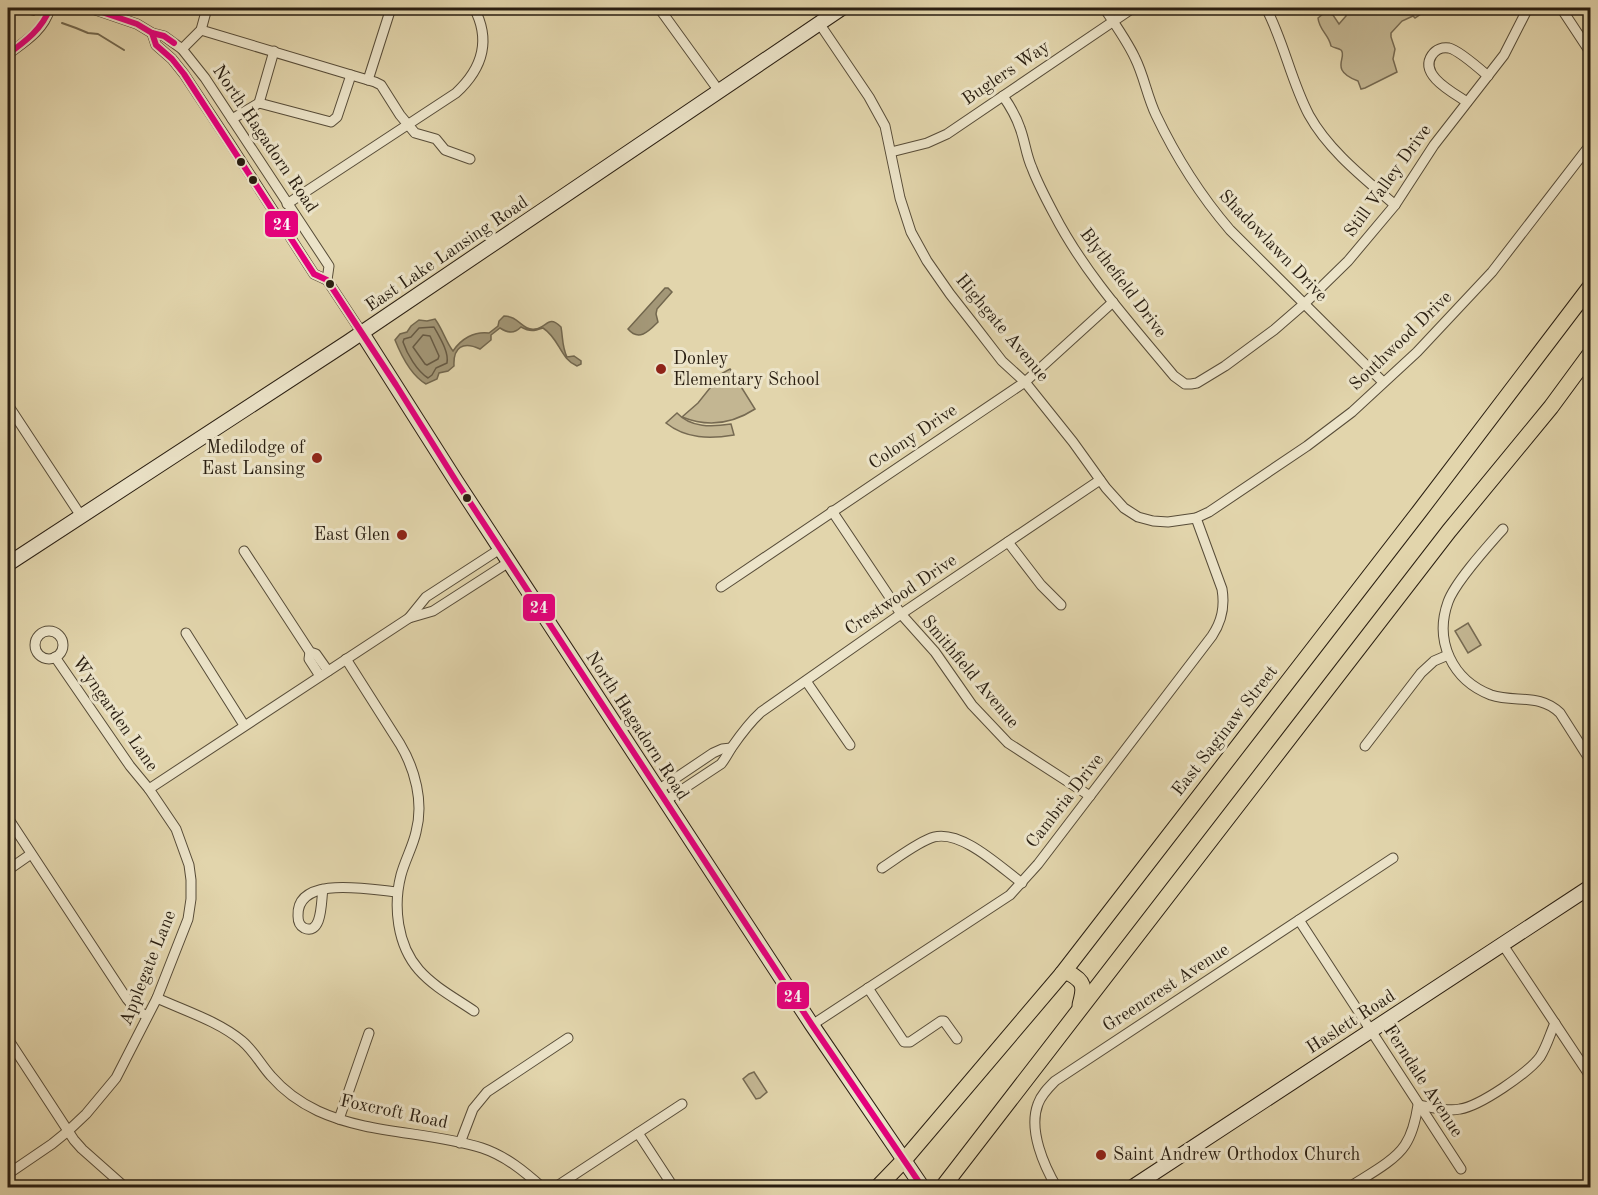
<svg xmlns="http://www.w3.org/2000/svg" width="1598" height="1195" font-family="'Old Standard TT',serif">
<rect width="100%" height="100%" fill="#e2d5ac"/>
<filter id="stains"><feTurbulence type="fractalNoise" baseFrequency=".00333" numOctaves="4"/><feColorMatrix values="0 0 0 0 .2 0 0 0 0 .09 0 0 0 0 .02 0 0 0 .5 -.17"/></filter>
<radialGradient id="worn" r=".72"><stop offset=".6" stop-color="#630" stop-opacity="0"/><stop offset="1" stop-color="#630" stop-opacity=".3"/></radialGradient>
<g fill="#c3b692" stroke="#766a52" stroke-width="1.5">
<path d="M1345 8H1425L1421 14 1415 18 1413 16 1402 21 1391 33V37L1395 49 1393 59 1397 72 1365 88 1361 89 1358 81C1328 70 1348 57 1341 50 1338 48 1334 48 1331 46 1329 35 1319 30 1318 18L1323 14 1328 13 1333 15 1339 24 1346 16Z"/>
<path d="M730 369 755 409C732 424 707 427 682 417L698 403 710 388 708 385 717 376Z"/>
<path d="M677 413C691 428 712 427 731 424L734 435C710 439 686 439 666 423Z"/>
<polygon points="1468,623 1481,645 1468,653 1455,631"/>
<polygon points="754,1072 767,1092 760,1098 756,1099 743,1079 749,1074"/>
</g>
<g fill="#a39777" stroke="#72674e" stroke-width="1.5">
<path d="M665 288H668L672 292 657 309 656 314 658 322C649 331 639 342 628 329Z"/>
<path d="M504 316C519 316 522 331 535 329 547 328 548 314 561 327 563 338 562 347 567 357L574 356 581 361V364L577 366C560 359 560 339 543 328 534 331 530 332 521 327 514 334 508 333 500 328L491 335V340L480 349C463 341 453 347 454 366L448 371 439 373 437 379 426 384C412 376 401 355 395 340L400 334 407 332 411 326 419 320 427 321 435 319C443 330 446 342 453 351 461 339 474 331 489 333L498 326 499 321Z"/>
</g>
<g fill="none" stroke-linecap="round" stroke-linejoin="round">
<g stroke="#665a44" stroke-width="1.5">
<path d="M419 328 434 327C440 338 449 352 447 363L436 368 432 375 428 378C417 371 407 354 403 342L404 339 411 337Z"/>
<polygon points="423,335 430,336 439,356 438,359 427,365 425,364 413,347"/>
</g>
<g stroke="#72674e" stroke-width="2">
<polyline points="8,8 34,15"/>
<polyline points="62,23 76,28 88,33 98,34 124,50"/>
</g>
<g stroke="#574c38" stroke-width="11">
<g id="street">
<polyline points="90,8 137,24 152,33 164,36 182,49 205,78 329,266 327,280"/>
<polyline points="659,8 719,91"/>
<path d="M1104 8C1115 24 1127 41 1135 58 1144 76 1147 96 1156 115 1176 157 1200 195 1230 230L1383 382"/>
<path d="M1266 8C1284 42 1291 81 1309 115 1329 151 1364 178 1395 205"/>
<polyline points="1561,8 1590,52"/>
<polyline points="819,23 869,97 885,126 900,198 911,232 927,261 950,294 975,326 1002,361 1025,382 1073,442 1106,488 1124,508 1138,517 1153,521 1168,522 1196,518 1209,512 1307,446 1352,412 1417,352 1492,272 1590,145"/>
<polyline points="201,30 351,75"/>
<polyline points="152,33 156,45 172,59 184,74 231,145 314,274 327,280 362,333"/>
<polyline points="182,49 201,30 207,8"/>
<path d="M8 54C26 41 44 30 50 8"/>
<polyline points="368,80 391,8"/>
<path d="M1003 96C1010 106 1016 116 1020 128 1025 141 1026 155 1032 168 1038 184 1046 199 1054 214 1085 274 1131 324 1174 376L1185 384H1191L1197 383 1225 366 1274 330 1304 304 1348 261 1395 205 1434 145 1504 55 1528 8"/>
<path d="M1467 102C1454 93 1418 75 1432 55 1436 49 1443 47 1449 48 1458 50 1480 69 1488 76"/>
<polyline points="259,103 274,51"/>
<polyline points="232,119 259,103 331,122 337,117 351,75 375,82 381,85 400,115 415,133 436,139 445,150 470,159"/>
<polyline points="891,152 927,143 947,134 1133,8"/>
<path d="M287 204 456 93C483 68 491 40 474 8"/>
<polyline points="8,405 81,516"/>
<polyline points="832,511 901,614 935,652 972,705 1008,743 1090,796"/>
<path d="M1503 529C1488 546 1455 582 1448 602 1434 641 1452 680 1491 695 1515 703 1540 693 1560 713L1590 760"/>
<polyline points="1008,542 1041,585 1061,605"/>
<polyline points="244,551 310,652 316,654 328,671"/>
<polyline points="721,587 1025,382 1113,302"/>
<polyline points="409,618 426,597 500,549"/>
<circle cx="49" cy="645" r="14"/>
<polyline points="186,633 244,725"/>
<polyline points="310,652 309,659 320,676"/>
<path d="M346 659 400 744C415 769 424 802 416 832 413 846 405 860 401 875 393 906 397 945 419 970 434 987 455 998 474 1011"/>
<polyline points="806,681 850,745"/>
<polyline points="1365,746 1421,673 1434,661 1448,655"/>
<polyline points="149,789 409,618 433,611 509,562"/>
<polyline points="658,790 713,753 722,749 731,748"/>
<path d="M665 801 721 764C726 758 728 753 732 747 741 734 750 722 761 712L901 614 1100 480"/>
<polyline points="8,818 127,999 136,1010 147,1016"/>
<path d="M882 868C896 859 919 841 934 837 962 830 1000 867 1022 883"/>
<polyline points="8,870 31,854"/>
<path d="M323 889C321 899 323 936 304 928 300 926 298 921 298 916 296 874 372 890 397 892"/>
<polyline points="1299,920 1461,1169"/>
<polyline points="1503,945 1590,1076"/>
<polyline points="868,988 904,1042 910,1042 941,1021 944,1021 957,1039"/>
<path d="M157 998C185 1011 218 1021 242 1041 254 1051 261 1065 271 1076 284 1091 301 1103 318 1111 370 1135 429 1131 482 1148 506 1156 525 1172 543 1188"/>
<path d="M812 1025 1010 895 1038 864 1212 636C1222 621 1225 607 1222 589L1196 518"/>
<polyline points="8,1039 74,1140 82,1149 126,1188"/>
<polyline points="339,1119 369,1033"/>
<polyline points="638,1133 674,1188"/>
<polyline points="460,1143 473,1109 487,1092 568,1038"/>
<polyline points="8,1174 52,1144 68,1131 86,1114 116,1078 157,998 188,919 191,899 191,880 189,865 176,829 149,789 130,766 55,657"/>
<polyline points="554,1188 682,1104"/>
<path d="M1057 1188C1044 1166 1028 1130 1038 1104 1041 1095 1048 1088 1055 1081L1393 858"/>
<path d="M1348 1188C1366 1176 1394 1162 1405 1145 1413 1133 1416 1118 1418 1105 1431 1107 1447 1112 1460 1109 1480 1106 1528 1073 1540 1057 1547 1046 1550 1034 1555 1023"/>
</g>
</g>
<g stroke="#291e11" stroke-width="16">
<g id="secondary">
<polyline points="362,333 456,481 812,1025 923,1188"/>
<polyline points="8,564 348,342 842,8"/>
<polyline points="1131,1188 1590,887"/>
</g>
</g>
<g stroke="#291e11" stroke-width="17">
<g id="primary">
<path d="M1062 974 1067 972C1085 981 1085 987 1080 1005"/>
<polyline points="877,1188 905,1159 1062,974 1419,512 1590,287"/>
<polyline points="942,1188 1449,531 1551,407 1590,354"/>
</g>
</g>
<use href="#street" stroke="#ece4c9" stroke-width="9"/>
<use href="#secondary" stroke="#ece4c9" stroke-width="14"/>
<use href="#primary" stroke="#e2d5ac" stroke-width="15"/>
<g stroke="#ece4c9" stroke-width="10">
<g id="bus-1">
<polyline points="90,8 137,24 152,33 164,36 174,43"/>
<polyline points="152,33 156,45 172,59 184,74 314,274 327,280 396,385 456,481 812,1025 923,1188"/>
<path d="M8 54C26 41 42 29 50 8"/>
</g>
</g>
<use href="#bus-1" stroke="#e5007d" stroke-width="6"/>
</g>
<g fill="#291e11" stroke="#ece4c9" stroke-width="2">
<circle cx="241" cy="162" r="5"/>
<circle cx="253" cy="180" r="5"/>
<circle cx="330" cy="284" r="5"/>
<circle cx="467" cy="498" r="5"/>
</g>
<g fill="#8f2418" stroke="#ece4c9" stroke-width="2">
<circle cx="661" cy="369" r="6"/>
<circle cx="317" cy="458" r="6"/>
<circle cx="402" cy="535" r="6"/>
<circle cx="1101" cy="1155" r="6"/>
</g>
<g text-anchor="middle" dominant-baseline="central" stroke-width="6" stroke-linejoin="round" paint-order="stroke">
<g font-size="18" fill="#291e11" stroke="#ece4c9">
<text transform="translate(1006 73) rotate(-34)">Buglers Way</text>
<text transform="translate(265 139) rotate(56)">North Hagadorn Road</text>
<text transform="translate(1388 181) rotate(-54)">Still Valley Drive</text>
<text transform="translate(1273 246) rotate(46)">Shadowlawn Drive</text>
<text transform="translate(447 254) rotate(-34)">East Lake Lansing Road</text>
<text transform="translate(1123 283) rotate(53)">Blythefield Drive</text>
<text transform="translate(1002 328) rotate(50)">Highgate Avenue</text>
<text transform="translate(1401 341) rotate(-44)">Southwood Drive</text>
<text transform="translate(913 437) rotate(-34)">Colony Drive</text>
<text transform="translate(901 595) rotate(-34)">Crestwood Drive</text>
<text transform="translate(970 672) rotate(50)">Smithfield Avenue</text>
<text transform="translate(115 714) rotate(55)">Wyngarden Lane</text>
<text transform="translate(637 726) rotate(57)">North Hagadorn Road</text>
<text transform="translate(1225 731) rotate(-52)">East Saginaw Street</text>
<text transform="translate(1065 801) rotate(-52)">Cambria Drive</text>
<text transform="translate(148 968) rotate(-68)">Applegate Lane</text>
<text transform="translate(1166 988) rotate(-33)">Greencrest Avenue</text>
<text transform="translate(1351 1022) rotate(-33)">Haslett Road</text>
<text transform="translate(1423 1081) rotate(57)">Ferndale Avenue</text>
<text transform="translate(394 1112) rotate(12)">Foxcroft Road</text>
</g>
<g font-size="18" fill="#291e11" stroke="#ece4c9" text-anchor="start">
<text x="673" y="359">Donley<tspan x="673" dy="21">Elementary School</tspan></text>
<text x="305" y="448" text-anchor="end">Medilodge of<tspan x="305" dy="21">East Lansing</tspan></text>
<text x="390" y="535" text-anchor="end">East Glen</text>
<text x="1113" y="1155">Saint Andrew Orthodox Church</text>
</g>
</g>
<g stroke="#ece4c9" stroke-width="2">
<rect x="264" y="210" width="35" height="28" rx="6" fill="#e5007d"/>
<rect x="522" y="593" width="34" height="29" rx="6" fill="#e5007d"/>
<rect x="776" y="981" width="34" height="29" rx="6" fill="#e5007d"/>
</g>
<g font-size="16" text-anchor="middle" font-weight="bold" fill="#fff">
<text x="282" y="230">24</text>
<text x="539" y="613">24</text>
<text x="793" y="1002">24</text>
</g>
<rect width="1598" height="1195" fill="none" stroke="#e2d5ac" stroke-width="30"/>
<rect x="9" y="9" width="1580" height="1177" fill="none" stroke="#291e11" stroke-width="3"/>
<rect x="15" y="15" width="1568" height="1165" fill="none" stroke="#291e11" stroke-width="1.5"/>
<rect width="100%" height="100%" filter="url(#stains)"/>
<rect width="100%" height="100%" fill="url(#worn)"/>
</svg>
